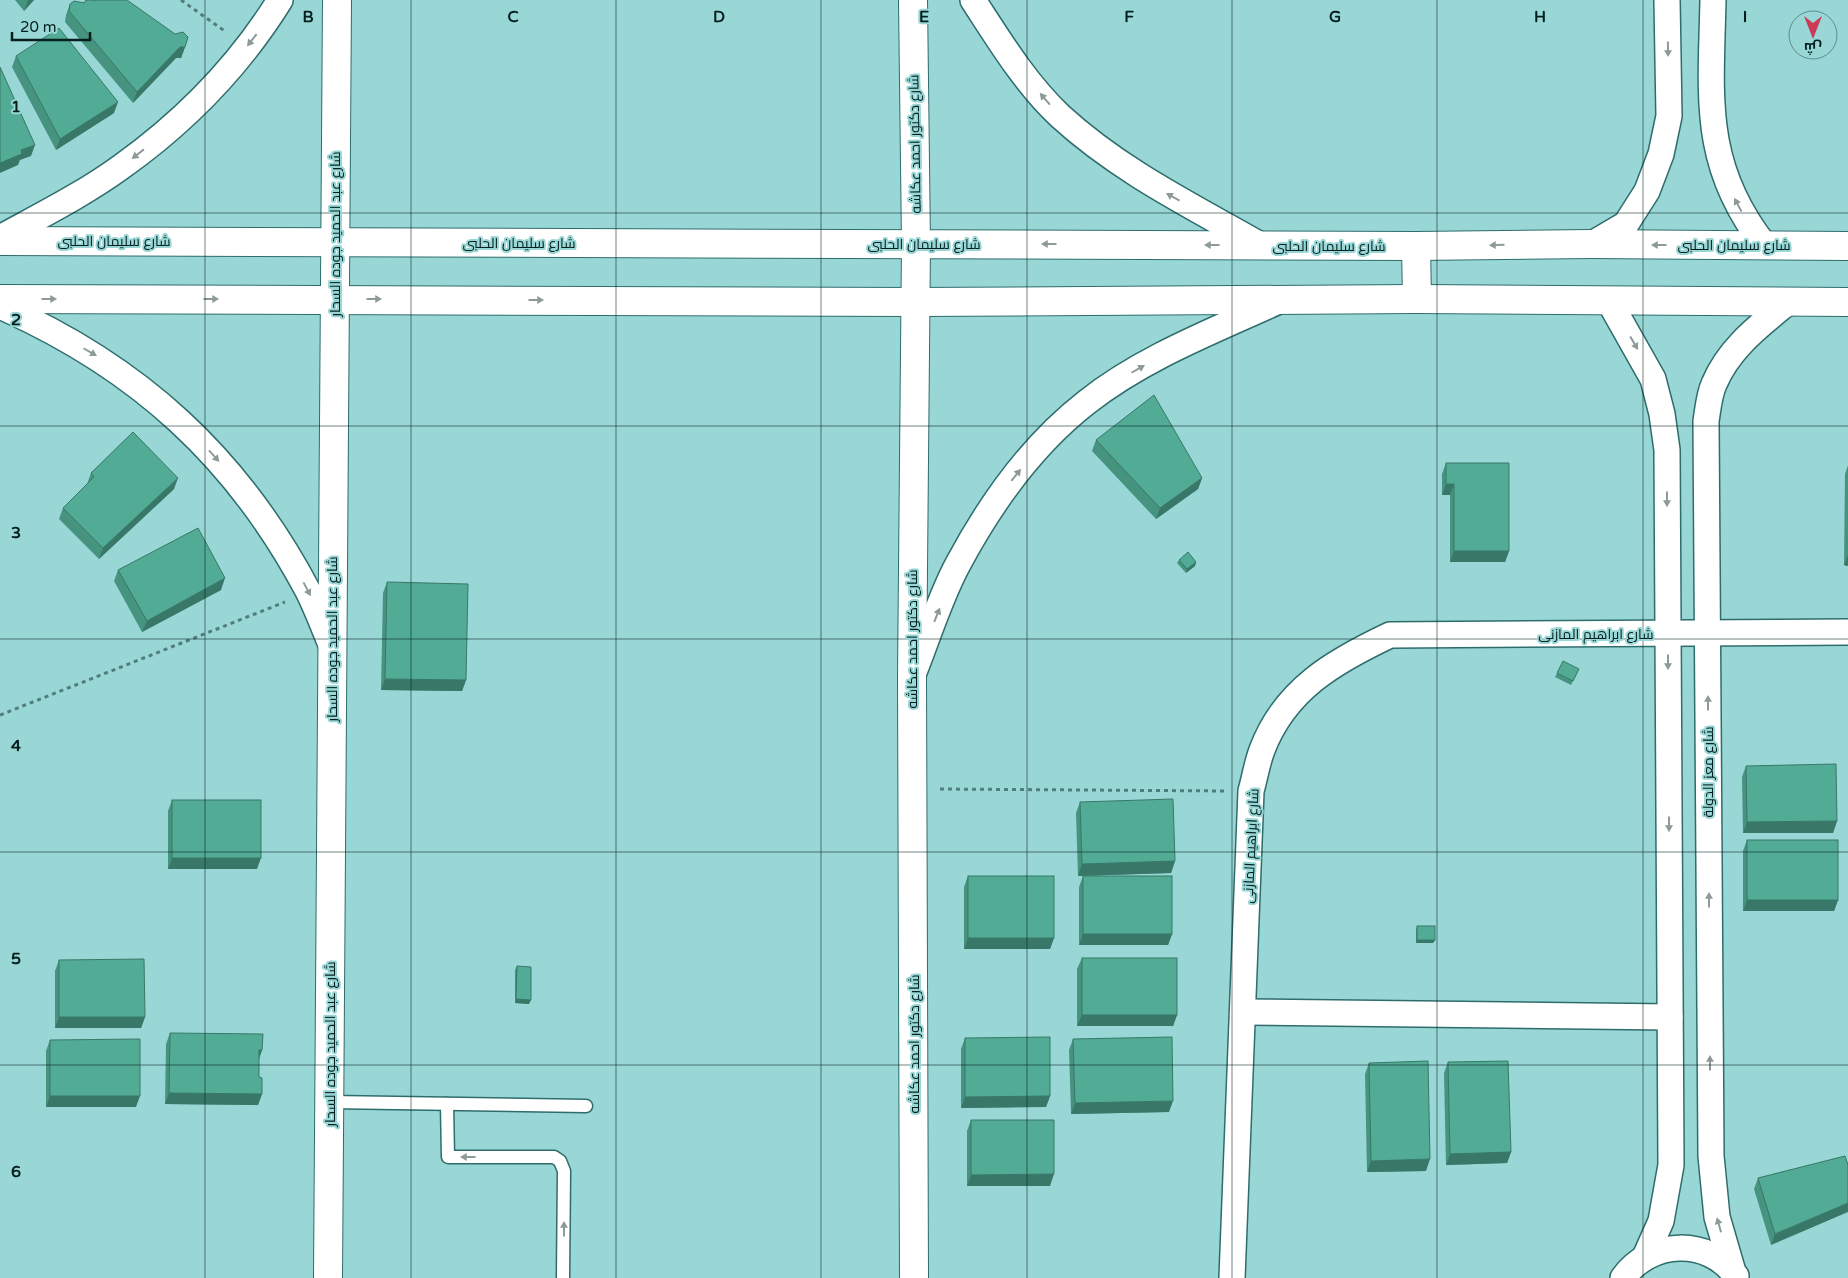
<svg xmlns="http://www.w3.org/2000/svg" width="1848" height="1278" font-family="'Varela Round',Cairo,sans-serif">
<rect width="100%" height="100%" fill="#98d7d6"/>
<g fill="none" stroke-linecap="round" stroke-linejoin="round">
<g stroke="#2f6d6d" stroke-width="15">
<g id="lane">
<polyline points="330,1102 586,1106"/>
<polyline points="447,1104 448,1157 554,1157 560,1161 564,1171 563,1278"/>
</g>
</g>
<g stroke="#2f6d6d" stroke-width="28">
<g id="street">
<path d="M973 0C999 40 1025 83 1060 116 1120 171 1192 206 1262 246"/>
<path d="M1713 0C1711 96 1701 165 1765 246"/>
<path d="M0 238C40 216 84 194 121 167 184 122 239 66 280 0"/>
<polyline points="1592,244 1626,224 1647,191 1661,154 1669,116 1667,0"/>
<polyline points="1609,301 1653,379 1662,414 1667,450 1671,1165 1661,1221 1645,1257"/>
<path d="M0 306C138 367 237 457 308 591 317 609 324 628 332 647"/>
<path d="M914 672C928 637 940 597 958 564 990 504 1033 444 1087 402 1144 357 1216 330 1281 300"/>
<polyline points="1244,1012 1670,1017"/>
<path d="M1733 1272 1717 1217 1711 1156 1706 421C1708 409 1709 395 1714 384 1729 348 1759 326 1788 302"/>
<path d="M1232 1278 1251 791C1255 777 1257 763 1262 750 1285 689 1335 661 1390 635L1848 632"/>
<path d="M1623 1278C1650 1240 1708 1237 1736 1276"/>
</g>
</g>
<g stroke="#2f6d6d" stroke-width="30">
<g id="secondary">
<polyline points="913,0 916,244 912,677 914,1278"/>
<polyline points="0,241 1416,246 1592,244 1848,246"/>
<polyline points="1416,246 1417,299"/>
<polyline points="0,299 914,302 1417,299 1848,302"/>
<polyline points="328,1278 337,0"/>
</g>
</g>
<g stroke="#517e7d" stroke-width="3" stroke-dasharray="4 4" stroke-linecap="butt">
<polyline points="181,0 226,32"/>
<polyline points="0,715 285,602"/>
<polyline points="940,789 1226,791"/>
</g>
<use href="#lane" stroke="#fff" stroke-width="12"/>
<use href="#street" stroke="#fff" stroke-width="25"/>
<use href="#secondary" stroke="#fff" stroke-width="28"/>
</g>
<g fill="#469380">
<polygon points="15,0 34,0 24,11"/>
<polygon points="94,1 185,47 181,58 176,58 133,103 65,22 66,15 70,4"/>
<polygon points="16,56 114,113 56,150 12,67"/>
<polygon points="1096,440 1202,478 1198,489 1156,519 1092,451"/>
<polygon points="1446,463 1509,551 1505,562 1450,562 1450,495 1442,495 1442,474"/>
<polygon points="1848,465 1848,566 1844,565 1845,474"/>
<polygon points="91,473 174,489 99,559 59,519 63,508 87,484"/>
<polygon points="1179,560 1196,562 1195,566 1186,573 1177,563"/>
<polygon points="118,570 221,590 142,632 114,581"/>
<polygon points="387,582 466,680 462,691 381,690 383,593"/>
<polygon points="1579,669 1571,685 1555,677 1557,673"/>
<polygon points="1746,766 1837,821 1833,833 1743,833 1742,777"/>
<polygon points="172,800 257,869 168,869 168,811"/>
<polygon points="1080,802 1175,861 1171,873 1078,876 1076,813"/>
<polygon points="1747,840 1838,900 1834,911 1743,911 1743,851"/>
<polygon points="968,876 1054,938 1050,949 964,949 964,887"/>
<polygon points="1083,876 1172,934 1168,945 1079,945 1079,887"/>
<polygon points="1417,926 1435,940 1433,943 1416,943 1416,930"/>
<polygon points="1082,958 1177,1015 1173,1026 1077,1026 1077,969"/>
<polygon points="59,960 145,1017 141,1028 55,1028 55,971"/>
<polygon points="517,966 529,1004 515,1003 515,970"/>
<polygon points="170,1033 262,1050 259,1059 259,1077 262,1094 258,1105 165,1104 166,1044"/>
<polygon points="965,1038 1050,1096 1046,1107 961,1108 961,1049"/>
<polygon points="1073,1039 1169,1112 1071,1114 1069,1050"/>
<polygon points="50,1040 136,1107 46,1107 46,1051"/>
<polygon points="1448,1062 1511,1152 1507,1163 1446,1165 1444,1073"/>
<polygon points="1369,1063 1426,1171 1367,1172 1365,1074"/>
<polygon points="971,1120 1050,1186 967,1186 967,1131"/>
<polygon points="1845,1156 1771,1245 1754,1189 1758,1178"/>
</g>
<g fill="#397868">
<polygon points="28,0 34,0 24,11"/>
<polygon points="180,47 185,47 181,58 176,58 133,103 137,92"/>
<polygon points="118,102 114,113 56,150 60,139"/>
<polygon points="35,145 31,156 20,160 18,165 0,173 0,163 21,150"/>
<polygon points="178,478 174,489 99,559 103,548"/>
<polygon points="1202,478 1198,489 1156,519 1160,508"/>
<polygon points="1446,484 1454,484 1450,495 1442,495"/>
<polygon points="1454,551 1509,551 1505,562 1450,562"/>
<polygon points="1848,555 1848,566 1844,565"/>
<polygon points="1196,562 1195,566 1186,573 1187,569"/>
<polygon points="225,578 221,590 142,632 147,621"/>
<polygon points="385,679 466,680 462,691 381,690"/>
<polygon points="1837,821 1833,833 1743,833 1747,822"/>
<polygon points="172,858 261,858 257,869 168,869"/>
<polygon points="1175,861 1171,873 1078,876 1082,864"/>
<polygon points="1747,900 1838,900 1834,911 1743,911"/>
<polygon points="1083,934 1172,934 1168,945 1079,945"/>
<polygon points="968,938 1054,938 1050,949 964,949"/>
<polygon points="1417,940 1435,940 1433,943 1416,943"/>
<polygon points="516,999 531,1000 529,1004 515,1003"/>
<polygon points="1082,1015 1177,1015 1173,1026 1077,1026"/>
<polygon points="59,1017 145,1017 141,1028 55,1028"/>
<polygon points="259,1050 262,1050 258,1061"/>
<polygon points="169,1093 262,1094 258,1105 165,1104"/>
<polygon points="50,1096 140,1096 136,1107 46,1107"/>
<polygon points="1050,1096 1046,1107 961,1108 965,1097"/>
<polygon points="1173,1101 1169,1112 1071,1114 1075,1103"/>
<polygon points="1511,1152 1507,1163 1446,1165 1450,1154"/>
<polygon points="1430,1159 1426,1171 1367,1172 1371,1161"/>
<polygon points="1054,1174 1050,1186 967,1186 971,1175"/>
<polygon points="1848,1203 1848,1212 1771,1245 1775,1234"/>
</g>
<g fill="#51ab95" stroke="#397868">
<polygon points="86,0 93,0 94,1 96,0 127,0 175,34 183,32 188,37 185,47 180,47 137,92 69,11 70,4 74,1 84,3"/>
<polygon points="59,28 118,102 60,139 16,56"/>
<polygon points="0,67 35,145 21,150 22,154 0,163"/>
<polygon points="1154,395 1202,478 1160,508 1096,440"/>
<polygon points="133,432 178,478 103,548 63,508 94,477 91,473"/>
<polygon points="1446,463 1509,463 1509,551 1454,551 1454,484 1446,484"/>
<polygon points="198,528 225,578 147,621 118,570"/>
<polygon points="1188,552 1196,562 1187,569 1179,560"/>
<polygon points="387,582 468,584 466,680 385,679"/>
<polygon points="1563,661 1579,669 1573,681 1557,673"/>
<polygon points="1836,764 1837,821 1747,822 1746,766"/>
<polygon points="1173,799 1175,861 1082,864 1080,802"/>
<rect x="172" y="800" width="89" height="58"/>
<rect x="1747" y="840" width="91" height="60"/>
<rect x="968" y="876" width="86" height="62"/>
<rect x="1083" y="876" width="89" height="58"/>
<rect x="1417" y="926" width="18" height="14"/>
<rect x="1082" y="958" width="95" height="57"/>
<polygon points="144,959 145,1017 59,1017 59,960"/>
<polygon points="517,966 531,967 531,1000 516,999"/>
<polygon points="170,1033 263,1034 262,1050 259,1050 259,1077 262,1078 262,1094 169,1093"/>
<polygon points="1050,1037 1050,1096 965,1097 965,1038"/>
<polygon points="1172,1037 1173,1101 1075,1103 1073,1039"/>
<polygon points="140,1039 140,1096 50,1096 50,1040"/>
<polygon points="1428,1061 1430,1159 1371,1161 1369,1063"/>
<polygon points="1508,1061 1511,1152 1450,1154 1448,1062"/>
<polygon points="971,1120 1054,1120 1054,1174 971,1175"/>
<polygon points="1845,1156 1848,1165 1848,1203 1775,1234 1758,1178"/>
</g>
<defs><path id="oneway-solid" d="M-6-.8H1V-3.2L6.5 0L1 3.2V.8H-6Z" transform="scale(1.25)"/></defs>
<g fill="#8e9a9a">
<use href="#oneway-solid" transform="translate(252 40) rotate(128)"/>
<use href="#oneway-solid" transform="translate(1668 49) rotate(89)"/>
<use href="#oneway-solid" transform="translate(1045 99) rotate(-131)"/>
<use href="#oneway-solid" transform="translate(138 154) rotate(142)"/>
<use href="#oneway-solid" transform="translate(1173 197) rotate(-151)"/>
<use href="#oneway-solid" transform="translate(1738 205) rotate(-118)"/>
<use href="#oneway-solid" transform="translate(1049 244) rotate(-180)"/>
<use href="#oneway-solid" transform="translate(1212 245) rotate(-180)"/>
<use href="#oneway-solid" transform="translate(1497 245) rotate(179)"/>
<use href="#oneway-solid" transform="translate(1659 245) rotate(-180)"/>
<use href="#oneway-solid" transform="translate(49 299)"/>
<use href="#oneway-solid" transform="translate(211 299)"/>
<use href="#oneway-solid" transform="translate(374 299)"/>
<use href="#oneway-solid" transform="translate(536 300)"/>
<use href="#oneway-solid" transform="translate(1634 343) rotate(60)"/>
<use href="#oneway-solid" transform="translate(90 352) rotate(30)"/>
<use href="#oneway-solid" transform="translate(1138 369) rotate(-30)"/>
<use href="#oneway-solid" transform="translate(214 456) rotate(48)"/>
<use href="#oneway-solid" transform="translate(1016 475) rotate(-51)"/>
<use href="#oneway-solid" transform="translate(1667 499) rotate(90)"/>
<use href="#oneway-solid" transform="translate(307 589) rotate(62)"/>
<use href="#oneway-solid" transform="translate(937 615) rotate(-68)"/>
<use href="#oneway-solid" transform="translate(1668 662) rotate(90)"/>
<use href="#oneway-solid" transform="translate(1708 703) rotate(-90)"/>
<use href="#oneway-solid" transform="translate(1669 824) rotate(90)"/>
<use href="#oneway-solid" transform="translate(1709 900) rotate(-90)"/>
<use href="#oneway-solid" transform="translate(1710 1063) rotate(-90)"/>
<use href="#oneway-solid" transform="translate(468 1157) rotate(180)"/>
<use href="#oneway-solid" transform="translate(1719 1225) rotate(-106)"/>
<use href="#oneway-solid" transform="translate(564 1229) rotate(-90)"/>
</g>
<path fill="none" stroke="#051f1f" stroke-width="1" stroke-opacity="0.55" d="M205 0V1278M411 0V1278M616 0V1278M821 0V1278M1027 0V1278M1232 0V1278M1437 0V1278M1643 0V1278M0 213H1848M0 426H1848M0 639H1848M0 852H1848M0 1065H1848"/>
<g text-anchor="middle" dominant-baseline="central" stroke-width="4" stroke-linejoin="round" paint-order="stroke">
<g font-size="14" fill="#051f1f" stroke="#98d7d6">
<text transform="translate(915 144) rotate(-91)">شارع دكتور احمد عكاشه</text>
<text transform="translate(335 234) rotate(-90)">شارع عبد الحميد جوده السحار</text>
<text x="114" y="241">شارع سليمان الحلبى</text>
<text x="519" y="243">شارع سليمان الحلبى</text>
<text x="924" y="244">شارع سليمان الحلبى</text>
<text x="1734" y="245">شارع سليمان الحلبى</text>
<text x="1329" y="246">شارع سليمان الحلبى</text>
<text x="1596" y="634">شارع ابراهيم المازنى</text>
<text transform="translate(332 639) rotate(-90)">شارع عبد الحميد جوده السحار</text>
<text transform="translate(912 639) rotate(-90)">شارع دكتور احمد عكاشه</text>
<text transform="translate(1708 772) rotate(-90)">شارع معز الدولة</text>
<text transform="translate(1251 846) rotate(-87)">شارع ابراهيم المازنى</text>
<text transform="translate(330 1044) rotate(-90)">شارع عبد الحميد جوده السحار</text>
<text transform="translate(914 1044) rotate(-90)">شارع دكتور احمد عكاشه</text>
</g>
</g>
<g font-size="16" text-anchor="middle" font-weight="bold" fill="#051f1f" stroke="#98d7d6" stroke-width="4" stroke-linejoin="round" paint-order="stroke">
<text x="308" y="22">B</text>
<text x="513" y="22">C</text>
<text x="719" y="22">D</text>
<text x="924" y="22">E</text>
<text x="1129" y="22">F</text>
<text x="1335" y="22">G</text>
<text x="1540" y="22">H</text>
<text x="1745" y="22">I</text>
<text x="16" y="112">1</text>
<text x="16" y="325">2</text>
<text x="16" y="538">3</text>
<text x="16" y="751">4</text>
<text x="16" y="964">5</text>
<text x="16" y="1177">6</text>
</g>
<g transform="translate(1813 35) rotate(180)"><circle r="24" fill="#98d7d6" stroke="#5d8d8d"/>
<path d="M0-4L9 19L0 12L-9 19Z" fill="#cb3b55"/>
<text y="-8" font-size="14" font-weight="bold" text-anchor="middle" fill="#051f1f">ش</text>
</g>
<path d="M12 32v8h78v-8" fill="none" stroke="#051f1f" stroke-width="2.5"/>
<text x="20" y="32" font-size="15" fill="#051f1f" stroke="#98d7d6" stroke-width="4" paint-order="stroke">20 m</text>
</svg>
